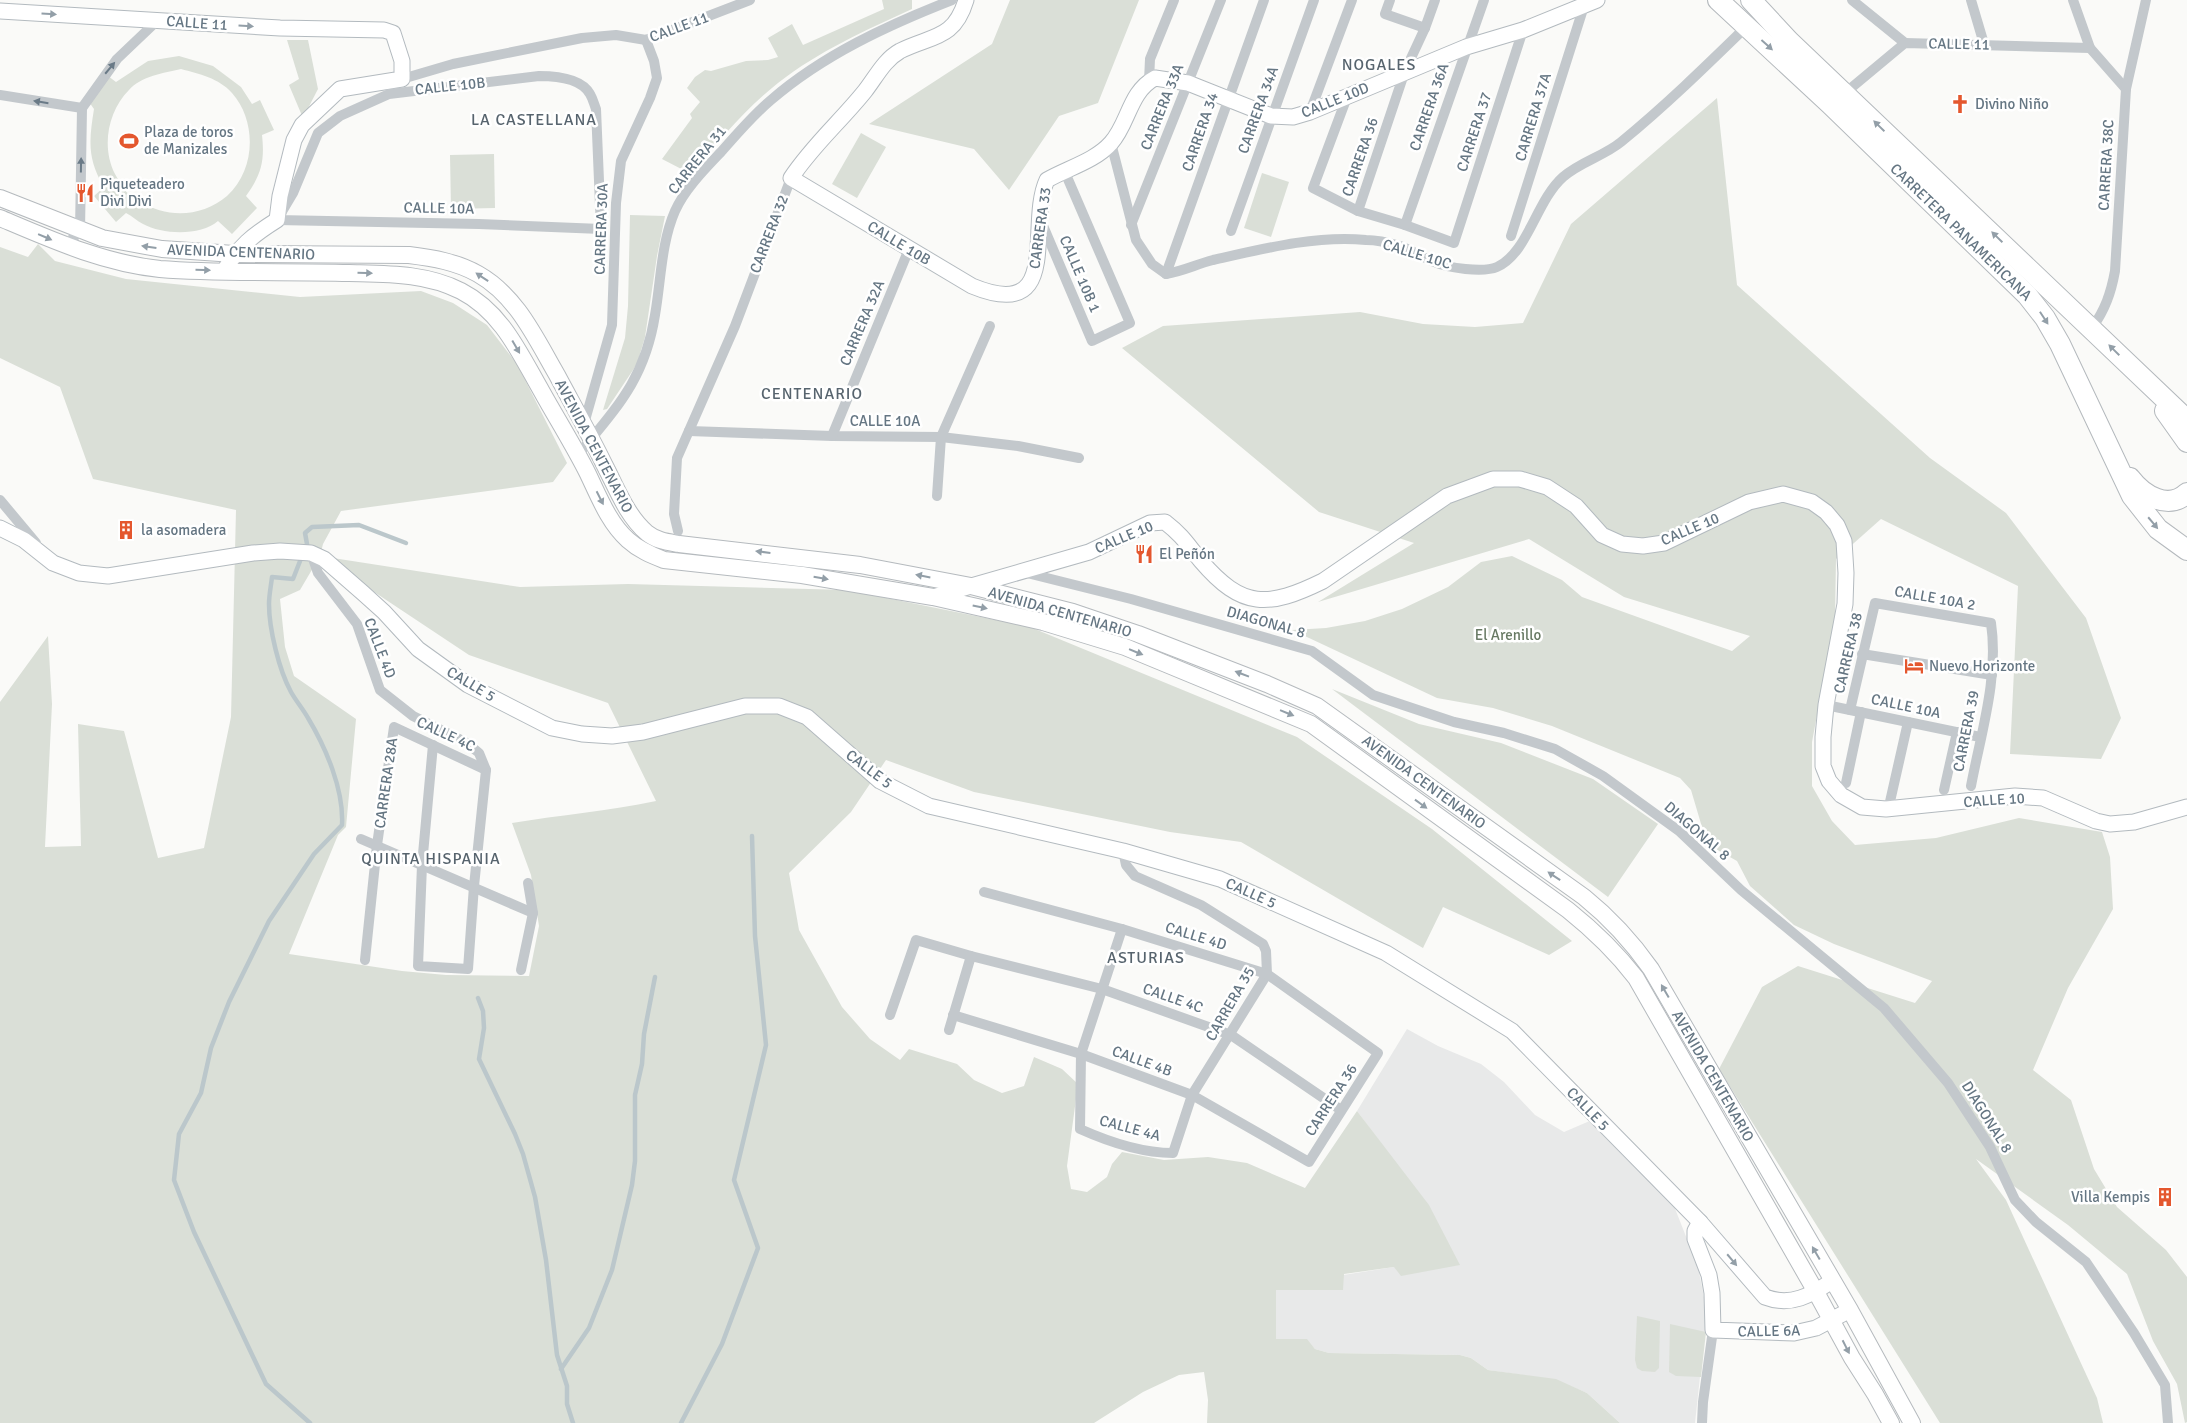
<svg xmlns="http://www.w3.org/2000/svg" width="2187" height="1423" font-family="Signika,sans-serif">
<rect width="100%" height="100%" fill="#fafaf8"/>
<polygon fill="#e8e9e9" points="1407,1029 1438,1046 1481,1064 1504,1082 1535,1115 1564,1132 1592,1120 1674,1206 1698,1267 1707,1312 1695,1423 1620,1423 1587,1393 1556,1380 1488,1370 1471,1358 1460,1355 1329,1353 1315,1349 1307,1340 1276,1339 1276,1290 1343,1290 1343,1275 1394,1267 1388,1153 1357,1111"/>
<g fill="#dadfd7" fill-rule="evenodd">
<path d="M882 0H912V9C866 30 819 51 778 83 745 109 718 142 691 174L662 159 692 118 690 114 700 102 687 88 695 77 705 70 711 71 746 61 768 60 778 57 768 38 792 24 803 45 884 9Z"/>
<polygon points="1010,0 1139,0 1098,103 1059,116 1009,190 974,149 869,124 992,44"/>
<polygon points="287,40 308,40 318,89 303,118 289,85 299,79"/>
<path d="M179 56 213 66 241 87 252 104 260 100 274 130 262 135C265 162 261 175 246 196L257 208 232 234 218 221C201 236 163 235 143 224 137 221 132 216 126 213L116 222 94 196 104 187C87 159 89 140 94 109L89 102 108 76 116 82 148 61ZM181 69C199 74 219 78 232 93 257 121 256 170 227 196 202 217 167 219 140 201 135 198 128 195 125 190 121 185 118 179 115 174 101 147 108 111 129 90 141 76 164 73 181 69Z"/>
<polygon points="1717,98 1737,285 1930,458 2006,513 2086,618 2121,718 2101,759 2010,754 2018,586 1881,519 1836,559 1835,618 1812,742 1812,786 1832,821 1855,845 1936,838 2019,818 2102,832 2110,857 2113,909 2068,988 2033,1070 2071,1100 2094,1169 2117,1207 2166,1250 2187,1277 2187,1422 2185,1423 2177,1384 2153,1341 2127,1274 2068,1225 1976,1159 2006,1200 2097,1398 2103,1423 1940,1423 1719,1069 1762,987 1798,966 1915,1003 1932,981 1834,944 1794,925 1750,886 1737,861 1707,844 1691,790 1680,778 1552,726 1493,708 1437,698 1292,630 1326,628 1365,621 1402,609 1448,587 1481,562 1512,556 1562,580 1582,597 1732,651 1750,636 1624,597 1529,539 1318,602 1414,543 1319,512 1122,348 1163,326 1360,312 1423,324 1475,327 1523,323 1571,224"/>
<polygon points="861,133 886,147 857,198 832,184"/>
<polygon points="494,154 495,208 451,209 450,155"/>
<polygon points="1262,173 1289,182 1271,237 1244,228"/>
<polygon points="630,215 665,216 657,256 645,337 637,364 607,409 603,410 625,338 628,306"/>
<path d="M38 244 55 261 126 279 300 297 421 291 453 303 487 325 517 364 567 463 553 482 341 511 323 544 320 556 520 587 628 584 847 590 1030 627 1297 737 1432 829 1572 941 1549 955 1443 907 1423 948 1241 842 1170 832 974 792 886 760 851 812 789 873 799 930 842 1007 870 1039 900 1060 909 1049 957 1064 974 1080 1002 1093 1024 1086 1034 1057 1062 1069 1078 1084 1067 1166 1071 1189 1087 1192 1107 1177 1112 1164 1122 1152 1164 1160 1208 1157 1247 1163 1305 1188 1357 1111 1429 1205 1460 1265 1401 1276 1394 1267 1344 1274 1343 1290H1276V1339H1307L1315 1349 1329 1353 1460 1355 1471 1358 1488 1370 1556 1379 1587 1393 1620 1423H1207L1208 1400 1204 1372 1179 1375 1143 1392 1094 1423H0V702L48 636 52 704 45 847 81 846 78 724 124 731 158 858 204 848 231 717 236 510 93 479 60 387 0 358V247L28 257ZM320 556 469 655 608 703 656 801C609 811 560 815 512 823L531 875 539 926 529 976 446 975 402 971 289 954 338 835 346 827 356 719 294 676 285 647 280 599 300 590Z"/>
<polygon points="1332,689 1419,724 1501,743 1593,779 1658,824 1608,897"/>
<polygon points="1637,1316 1660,1321 1659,1368 1655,1372 1642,1371 1637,1368 1635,1360"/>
<polygon points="1670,1324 1706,1332 1701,1377 1676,1376 1669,1372"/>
</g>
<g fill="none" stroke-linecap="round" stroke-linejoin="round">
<g stroke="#bbc7cb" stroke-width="4.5">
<polyline points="305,549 307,544 305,533 312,527 359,525 406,543"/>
<path d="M302 556 293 579 272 577C271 586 269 595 269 604 269 629 279 670 291 692 296 701 303 709 308 718 326 748 344 790 342 825L314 854 269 921 229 1002 211 1048 201 1093 179 1134 174 1180 194 1232 266 1384 310 1423"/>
<polyline points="478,998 483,1011 484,1028 479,1059 515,1134 523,1154 535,1197 546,1260 557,1355 567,1386 567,1404 573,1423"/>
<polyline points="561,1369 589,1328 612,1270 632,1185 635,1161 635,1095 642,1064 644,1034 655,977"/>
<polyline points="681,1423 722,1344 758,1248 734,1180 766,1045 755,936 752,836"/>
</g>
<g stroke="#b3babf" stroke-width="17">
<g id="secondary">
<path d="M966 0C954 40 932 35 900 51 884 60 876 77 865 91 841 121 812 146 791 178L972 286C1064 324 1026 225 1047 180 1068 168 1095 161 1111 143 1129 123 1129 92 1155 78L1188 83 1271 116 1293 117 1310 112 1466 47 1523 30 1597 0"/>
<path d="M0 11 280 28 384 30 393 33 402 61V79L340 89 302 125 294 140 280 196 277 220C253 235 238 247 224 271"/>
<path d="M0 528 24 540 53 563 79 573 108 576 253 553 280 551 311 553 324 559 363 593 384 612 418 649 468 685 552 728 582 734 612 736 643 732 745 706H779L807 717 880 781 929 806 1123 851 1220 879 1386 953 1512 1031 1700 1222 1765 1297C1791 1307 1811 1295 1832 1281"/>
<path d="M933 597 1089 552 1150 523 1165 522C1183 536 1187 544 1201 561 1242 609 1268 608 1323 581L1447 496 1493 479H1520L1547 487 1576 506 1602 535 1622 544 1643 546 1664 543 1749 502 1783 494 1812 502 1826 512 1837 525 1844 541 1846 573 1845 604 1826 705 1823 737V766L1829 781 1841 795 1862 807 1886 809 2015 796 2043 798 2096 821 2110 824 2134 822 2187 807"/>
<polyline points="1700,1222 1695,1231 1695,1239 1709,1275 1712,1293 1713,1330 1794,1333 1816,1328 1850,1310"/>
</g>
</g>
<g stroke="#b5babe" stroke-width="18">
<g id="primary">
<path d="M0 198 102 238 162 249 234 254 409 255C433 258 457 262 478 274 517 296 536 339 557 375 573 405 590 435 605 466 617 489 627 516 647 533 657 541 668 542 679 544L860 565 971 586 1073 612 1138 634 1267 684 1317 706 1584 897C1610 918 1632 942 1651 969L1850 1310 1912 1423"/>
<path d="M0 218C52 240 103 263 160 269 223 274 286 271 349 273 387 274 426 273 461 291 502 312 520 354 542 392 557 419 574 446 588 474 599 497 609 523 628 540 639 550 651 555 664 560L802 575 933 597 1043 622 1125 647 1311 724 1568 910C1593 930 1616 952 1636 978L1816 1292 1852 1358 1875 1394 1891 1423"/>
</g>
</g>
<g stroke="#b4b9bd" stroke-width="22">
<g id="highway">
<polyline points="1718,0 1830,104 2027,295 2045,318 2060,344 2132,496 2158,529 2187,550"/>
<polyline points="1751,0 1789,41 2187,420"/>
<polyline points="2165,411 2187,442"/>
<path d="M2130 478C2143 495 2168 511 2187 493"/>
</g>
</g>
<g stroke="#c3c8cc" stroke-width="10">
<polyline points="1390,0 1385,14 1425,28"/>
<polyline points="1852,0 1905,43"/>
<polyline points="1971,0 1984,44"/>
<polyline points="2073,0 2090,48 2126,89"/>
<path d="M539 76C555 76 581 78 590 94 593 99 594 104 596 109L601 229 479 224 277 220 293 193 318 133 340 116 389 94Z"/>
<polyline points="402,79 453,64 582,38 616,35 646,40 750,0"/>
<polyline points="1149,81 1150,59 1174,0"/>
<polyline points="1845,93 1905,43 2090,48"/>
<polyline points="0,95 82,108"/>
<polyline points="1347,97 1313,188 1358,211 1405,225 1454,243 1523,30"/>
<polyline points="1310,112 1352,0"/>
<path d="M1111 143 1136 240 1152 264 1166 274C1183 271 1197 264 1213 260 1262 249 1316 235 1366 240 1377 240 1390 243 1400 246 1411 250 1422 257 1434 262 1448 268 1483 273 1497 267 1528 253 1536 201 1563 177 1580 162 1604 156 1621 142 1665 106 1706 66 1746 27"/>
<polyline points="1358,211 1405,71 1425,28 1435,0"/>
<polyline points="1041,221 1092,341 1130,323 1064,170"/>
<polyline points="1131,225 1221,0"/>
<polyline points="1405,225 1484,0"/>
<polyline points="1231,231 1314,0"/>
<polyline points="1511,236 1584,6"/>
<polyline points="65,246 80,231 82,108 117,59 158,20"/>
<polyline points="1166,274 1264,0"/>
<path d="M2092 328C2105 310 2111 293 2115 271L2126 89 2146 0"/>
<polyline points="584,424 612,325 616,203 621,161 650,98 657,78 654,61 646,40"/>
<polyline points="689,431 832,436 941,437 1018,446 1079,458"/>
<polyline points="832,436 909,249"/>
<path d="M578 455C617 407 645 379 655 315 661 281 661 243 675 211 685 189 704 170 721 152 737 134 752 116 771 100 823 55 888 25 952 0"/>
<polyline points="937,496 941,437 990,326"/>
<polyline points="0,500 36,543"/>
<polyline points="678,531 674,514 677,458 735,326 791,178"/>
<polyline points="311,553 318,573 357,624 380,690 413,716 467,743 479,753 486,770 474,886 468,969 418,966 422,865 433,745"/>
<polyline points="1023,572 1131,599 1312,651 1373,695 1454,722 1504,733 1555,749 1603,776 1679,831 1741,890 1884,1008 1948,1083 1990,1147 2015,1200 2036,1222 2086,1262 2134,1333 2165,1385 2168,1423"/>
<polyline points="1862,654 1992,675"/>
<polyline points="1826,705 1980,737"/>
<path d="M1850 710 1875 603 1991 623C1999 677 1981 733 1971 786"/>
<polyline points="1846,783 1861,712"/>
<polyline points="1944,790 1957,732"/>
<polyline points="1889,806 1908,722"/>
<polyline points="361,839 533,913"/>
<path d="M1122 929 1081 1054 1080 1129C1109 1142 1141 1153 1173 1153L1192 1095 1267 974 1266 951 1263 944 1201 905 1135 876 1126 865 1123 851"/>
<polyline points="365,960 377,845 394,727 486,770"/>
<polyline points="521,970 533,913 528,883"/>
<polyline points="890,1015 916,940 971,956"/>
<polyline points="953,1015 1081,1054 1192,1095 1309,1162 1378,1053 1267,974 1122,929 984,892"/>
<polyline points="949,1030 971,956 1102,989 1231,1035 1341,1110"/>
<polyline points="1702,1423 1703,1402 1713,1330"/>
</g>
<use href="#secondary" stroke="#fff" stroke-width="15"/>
<use href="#primary" stroke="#fff" stroke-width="16"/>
<use href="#highway" stroke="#fff" stroke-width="20"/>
</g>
<defs><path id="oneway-solid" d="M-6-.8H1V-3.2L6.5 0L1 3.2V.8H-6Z" transform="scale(1.25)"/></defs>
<g fill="#939fa8">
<use href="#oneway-solid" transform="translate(49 14) rotate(4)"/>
<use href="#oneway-solid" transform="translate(246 26) rotate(4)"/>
<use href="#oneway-solid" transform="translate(1767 45) rotate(42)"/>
<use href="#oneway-solid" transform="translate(1879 126) rotate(-136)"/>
<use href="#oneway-solid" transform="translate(45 237) rotate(23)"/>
<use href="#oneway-solid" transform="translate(1997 237) rotate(-136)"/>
<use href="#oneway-solid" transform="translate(149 247) rotate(-172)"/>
<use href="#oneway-solid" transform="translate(203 270) rotate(2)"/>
<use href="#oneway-solid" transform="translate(365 273) rotate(2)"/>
<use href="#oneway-solid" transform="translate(482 277) rotate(-146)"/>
<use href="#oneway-solid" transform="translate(2044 318) rotate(57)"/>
<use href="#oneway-solid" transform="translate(516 347) rotate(60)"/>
<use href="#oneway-solid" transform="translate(2114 350) rotate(-135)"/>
<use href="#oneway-solid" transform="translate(600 498) rotate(63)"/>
<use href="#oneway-solid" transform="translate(2153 523) rotate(50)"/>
<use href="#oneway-solid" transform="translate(763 552) rotate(-173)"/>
<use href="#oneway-solid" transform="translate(923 576) rotate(-169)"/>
<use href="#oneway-solid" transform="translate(821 578) rotate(10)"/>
<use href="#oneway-solid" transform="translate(980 607) rotate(12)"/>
<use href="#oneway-solid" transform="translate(1136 652) rotate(22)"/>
<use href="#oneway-solid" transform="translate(1242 674) rotate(-159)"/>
<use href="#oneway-solid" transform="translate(1287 713) rotate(22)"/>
<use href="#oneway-solid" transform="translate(1421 804) rotate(36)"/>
<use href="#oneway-solid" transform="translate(1554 876) rotate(-146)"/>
<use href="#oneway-solid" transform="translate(1665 991) rotate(-120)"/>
<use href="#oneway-solid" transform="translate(1816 1253) rotate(-120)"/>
<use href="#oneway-solid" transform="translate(1732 1260) rotate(50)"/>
<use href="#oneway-solid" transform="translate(1846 1347) rotate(63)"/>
</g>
<g fill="#6a7a87">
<use href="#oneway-solid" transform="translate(110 68) rotate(-50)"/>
<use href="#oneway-solid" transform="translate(41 102) rotate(-171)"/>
<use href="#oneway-solid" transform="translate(81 165) rotate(-89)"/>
</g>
<defs>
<g id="church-bare" transform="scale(1.5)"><path d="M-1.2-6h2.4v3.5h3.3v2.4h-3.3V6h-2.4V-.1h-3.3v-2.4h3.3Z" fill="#e4572e" stroke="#fff" stroke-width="2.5" paint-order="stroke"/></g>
<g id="stadium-bare" transform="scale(1.5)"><path d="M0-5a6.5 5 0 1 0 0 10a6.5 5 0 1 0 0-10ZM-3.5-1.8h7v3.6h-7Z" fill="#e4572e" stroke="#fff" stroke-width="2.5" paint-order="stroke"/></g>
<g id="restaurant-bare" transform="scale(1.5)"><path d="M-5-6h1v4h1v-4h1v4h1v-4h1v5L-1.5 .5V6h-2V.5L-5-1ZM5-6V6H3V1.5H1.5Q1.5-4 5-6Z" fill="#e4572e" stroke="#fff" stroke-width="2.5" paint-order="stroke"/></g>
<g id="building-bare" transform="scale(1.5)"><path d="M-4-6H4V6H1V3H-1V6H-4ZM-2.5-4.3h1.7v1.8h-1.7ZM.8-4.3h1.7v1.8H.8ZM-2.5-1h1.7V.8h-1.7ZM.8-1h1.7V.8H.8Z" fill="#e4572e" stroke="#fff" stroke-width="2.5" paint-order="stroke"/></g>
<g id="hotel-bare" transform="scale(1.5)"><path d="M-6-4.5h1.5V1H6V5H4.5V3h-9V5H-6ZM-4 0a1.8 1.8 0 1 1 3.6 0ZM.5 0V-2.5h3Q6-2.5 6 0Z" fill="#e4572e" stroke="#fff" stroke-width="2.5" paint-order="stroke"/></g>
</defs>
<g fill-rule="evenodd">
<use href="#church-bare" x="1960" y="104"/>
<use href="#stadium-bare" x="129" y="141"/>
<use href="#restaurant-bare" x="85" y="193"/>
<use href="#building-bare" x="126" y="530"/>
<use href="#restaurant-bare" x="1144" y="554"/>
<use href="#hotel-bare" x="1914" y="666"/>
<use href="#building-bare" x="2165" y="1197"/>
</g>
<g text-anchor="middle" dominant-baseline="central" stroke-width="5" stroke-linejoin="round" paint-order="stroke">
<g font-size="15" fill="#657683" stroke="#fff">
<text transform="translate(197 23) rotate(4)">CALLE 11</text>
<text transform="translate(679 27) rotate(-20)">CALLE 11</text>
<text transform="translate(1959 44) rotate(1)">CALLE 11</text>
<text transform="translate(450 86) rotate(-6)">CALLE 10B</text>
<text transform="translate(1335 100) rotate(-22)">CALLE 10D</text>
<text transform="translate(1162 107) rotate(-68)">CARRERA 33A</text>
<text transform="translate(1429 107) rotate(-71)">CARRERA 36A</text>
<text transform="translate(1258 110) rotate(-70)">CARRERA 34A</text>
<text transform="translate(1533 117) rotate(-73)">CARRERA 37A</text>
<text transform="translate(1200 132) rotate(-71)">CARRERA 34</text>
<text transform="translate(1474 132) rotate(-72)">CARRERA 37</text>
<text transform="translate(1360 157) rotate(-71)">CARRERA 36</text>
<text transform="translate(697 160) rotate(-51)">CARRERA 31</text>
<text transform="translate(2106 165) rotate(-87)">CARRERA 38C</text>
<text transform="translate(439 208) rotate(1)">CALLE 10A</text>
<text transform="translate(1040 228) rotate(-82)">CARRERA 33</text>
<text transform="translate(601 229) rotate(-88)">CARRERA 30A</text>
<text transform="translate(1961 232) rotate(44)">CARRETERA PANAMERICANA</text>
<text transform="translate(769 234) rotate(-69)">CARRERA 32</text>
<text transform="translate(899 243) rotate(31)">CALLE 10B</text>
<text transform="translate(241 252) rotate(2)">AVENIDA CENTENARIO</text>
<text transform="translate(1417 254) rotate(17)">CALLE 10C</text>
<text transform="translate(1080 274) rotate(67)">CALLE 10B 1</text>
<text transform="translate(862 323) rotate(-67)">CARRERA 32A</text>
<text x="885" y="421">CALLE 10A</text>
<text transform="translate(594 446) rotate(62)">AVENIDA CENTENARIO</text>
<text transform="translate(1690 529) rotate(-23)">CALLE 10</text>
<text transform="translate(1124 537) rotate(-23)">CALLE 10</text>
<text transform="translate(1935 598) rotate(10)">CALLE 10A 2</text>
<text transform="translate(1060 612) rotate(16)">AVENIDA CENTENARIO</text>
<text transform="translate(1266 622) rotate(16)">DIAGONAL 8</text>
<text transform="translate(380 648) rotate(69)">CALLE 4D</text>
<text transform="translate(1848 653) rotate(-77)">CARRERA 38</text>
<text transform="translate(471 684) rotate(31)">CALLE 5</text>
<text transform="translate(1906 706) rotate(12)">CALLE 10A</text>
<text transform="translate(1966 731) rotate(-79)">CARRERA 39</text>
<text transform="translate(446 734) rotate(25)">CALLE 4C</text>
<text transform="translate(869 769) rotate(37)">CALLE 5</text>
<text transform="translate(1424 782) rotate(36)">AVENIDA CENTENARIO</text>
<text transform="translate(386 783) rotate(-82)">CARRERA 28A</text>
<text transform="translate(1994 800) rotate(-4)">CALLE 10</text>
<text transform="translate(1697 831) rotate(41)">DIAGONAL 8</text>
<text transform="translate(1251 893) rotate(24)">CALLE 5</text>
<text transform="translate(1196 936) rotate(17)">CALLE 4D</text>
<text transform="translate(1173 998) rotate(19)">CALLE 4C</text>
<text transform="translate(1230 1004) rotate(-60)">CARRERA 35</text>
<text transform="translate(1142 1061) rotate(20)">CALLE 4B</text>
<text transform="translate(1713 1076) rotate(60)">AVENIDA CENTENARIO</text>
<text transform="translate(1331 1100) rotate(-57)">CARRERA 36</text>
<text transform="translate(1588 1109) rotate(46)">CALLE 5</text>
<text transform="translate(1987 1117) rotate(58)">DIAGONAL 8</text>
<text transform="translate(1130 1128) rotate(15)">CALLE 4A</text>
<text transform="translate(1769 1331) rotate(-1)">CALLE 6A</text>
</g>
<g font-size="15" fill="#657683" stroke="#fff" text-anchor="start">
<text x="1975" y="104">Divino Niño</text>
<text x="144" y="132">Plaza de toros<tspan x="144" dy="17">de Manizales</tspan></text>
<text x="100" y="184">Piqueteadero<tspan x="100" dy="17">Divi Divi</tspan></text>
<text x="141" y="530">la asomadera</text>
<text x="1159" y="554">El Peñón</text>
<text x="1929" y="666">Nuevo Horizonte</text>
<text x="2150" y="1197" text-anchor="end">Villa Kempis</text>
</g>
<g font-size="15" fill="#687a64" stroke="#fff">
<text x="1508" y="635">El Arenillo</text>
</g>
<g font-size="16" letter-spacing="1" fill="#57646e" stroke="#fff">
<text x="1379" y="65">NOGALES</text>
<text x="534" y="120">LA CASTELLANA</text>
<text x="812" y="394">CENTENARIO</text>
<text x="431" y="859">QUINTA HISPANIA</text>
<text x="1146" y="958">ASTURIAS</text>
</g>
</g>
</svg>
